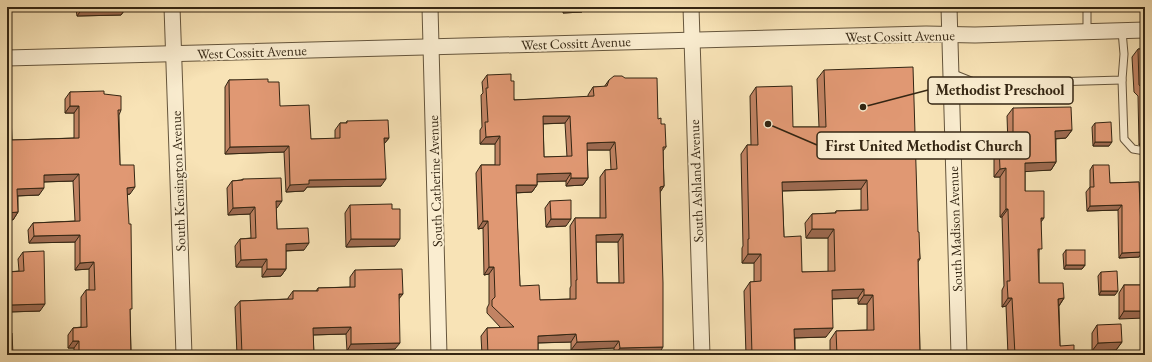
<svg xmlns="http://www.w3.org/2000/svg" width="1152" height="362" font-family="'EB Garamond',serif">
<rect width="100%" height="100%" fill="#f8e3b6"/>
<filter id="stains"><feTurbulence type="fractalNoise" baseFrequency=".005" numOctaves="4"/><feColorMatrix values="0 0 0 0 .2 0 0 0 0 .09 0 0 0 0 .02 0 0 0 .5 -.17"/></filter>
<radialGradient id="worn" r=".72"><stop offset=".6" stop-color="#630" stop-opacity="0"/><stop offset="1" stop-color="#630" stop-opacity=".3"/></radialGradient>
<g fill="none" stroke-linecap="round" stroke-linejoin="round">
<g stroke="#65553c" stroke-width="9">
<g id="lane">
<polyline points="1087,7 1087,32"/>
<polyline points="951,73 976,83 985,84 1122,80 1124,54 1122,31"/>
<polyline points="1122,80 1124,139 1133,149 1145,151"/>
</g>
</g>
<g stroke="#65553c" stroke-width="17">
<g id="street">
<polyline points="172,7 184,355"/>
<polyline points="430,7 439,355"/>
<polyline points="691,7 702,355"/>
<polyline points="949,7 959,355"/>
<polyline points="7,58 926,34 975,35 1145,30"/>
</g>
</g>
<use href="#lane" stroke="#faedd0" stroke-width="7"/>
<use href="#street" stroke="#faedd0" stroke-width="15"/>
</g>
<g fill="#c18363" stroke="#342613" fill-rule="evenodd">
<polygon points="13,7 126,7 126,8 121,15 77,16 76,9 13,11"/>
<polygon points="563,7 586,7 582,12 563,13"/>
<polygon points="1138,49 1145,49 1145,145 1139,145 1138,96 1134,92 1132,57"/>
<path d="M824 70 918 232 920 259 918 262 920 355H830V340L836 331 867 330V304H858V298L832 299 826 337 795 338V355H746L744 291 750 282H754V263H742V248L743 246 741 154 747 145H751L750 96 756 87 793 127H819L817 79ZM861 189V210L836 211 835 213 812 214 805 223 806 238H828V272H802L784 237 782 191Z"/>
<path d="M487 75 511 81 514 100 588 97V95L593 87H604L609 80 658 119 661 124 666 147 663 151 664 186 660 192 658 355H614V348L571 350V342L538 343V355H482L481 336 487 328H501L487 313V308L489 304V274L484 275 483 228 478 229 476 173 481 165H495V144H480V130L482 127 481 95 483 93 482 82ZM565 123 567 157H544L543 124ZM587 150H610L611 170H605L600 177V218H575L570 226 571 286 570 288V299L540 300 520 286 516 193 532 192 537 185V181H566V186L583 185 588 178ZM596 242H618L619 283H597Z"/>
<polygon points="229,80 268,82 280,106 311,139 335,139 335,130 340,123 346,123 347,121 389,138 384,144 381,186 307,187 304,191 286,192 284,152 225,154 225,87"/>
<polygon points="70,92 104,94 121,110 119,115 120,165 130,194 127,195 131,355 74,355 74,348 68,348 68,335 73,328 81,327 81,297 86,290 89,290 89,269 75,270 75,242 29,243 28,230 33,223 75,221 73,181 44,182 39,195 18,196 18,212 13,220 12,140 74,138 74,113 65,113 65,99"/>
<polygon points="1013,108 1072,130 1066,138 1056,139 1056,162 1051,170 1025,171 1025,191 1041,223 1039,253 1039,283 1064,298 1059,306 1060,346 1074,355 1008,355 1006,306 1002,307 1002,290 1004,286 1002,217 1000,217 1000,177 994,177 994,154 999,146 1008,145 1007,116"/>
<polygon points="1095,123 1109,146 1093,146 1092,127"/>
<polygon points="1093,165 1110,183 1139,182 1142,252 1139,257 1119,258 1118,210 1087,211 1086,192 1090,187 1090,170"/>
<polygon points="243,179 277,208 276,208 277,229 304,250 286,251 286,269 281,276 262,277 262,267 236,267 235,246 240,239 251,238 250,214 228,215 227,188 232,181 241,180"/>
<polygon points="550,201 566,226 546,227 545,208"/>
<polygon points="350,205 395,246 346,247 345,213"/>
<polygon points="1066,250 1085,265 1082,269 1064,269 1063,254"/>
<polygon points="23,252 40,311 10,312 11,333 7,355 7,272 19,271 18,259"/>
<polygon points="355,270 399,299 395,349 347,351 346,334 313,335 314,355 237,355 235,307 240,301 288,299 288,298 293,291 316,291 318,288 350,287 350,277"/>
<polygon points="1101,272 1115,295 1099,295 1098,276"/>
<polygon points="1124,285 1145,285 1119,319 1119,293"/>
<polygon points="1097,325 1122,342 1116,350 1092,351 1092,333"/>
</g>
<g fill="#9d6a50" stroke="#342613">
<polygon points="17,7 78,7 76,9 13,11"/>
<polygon points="220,7 242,7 241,8 218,9"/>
<polygon points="568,7 586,7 582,12 563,13"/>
<polygon points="126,8 121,15 77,16 82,9"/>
<polygon points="70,106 79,106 74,113 65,113"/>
<polygon points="543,116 570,116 565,123 537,124"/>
<polygon points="1072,130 1066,138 1049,139 1055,131"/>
<polygon points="500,136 495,144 480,144 486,137"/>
<polygon points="1144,137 1145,137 1145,145 1139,145"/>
<polygon points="384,138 389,138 384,144"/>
<polygon points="615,142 610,150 582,150 587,143"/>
<polygon points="1095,142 1112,142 1109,146 1093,146"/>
<polygon points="289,146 284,152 225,154 230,147"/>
<polygon points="1056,162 1051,170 1019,172 1025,163"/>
<polygon points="1006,168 1000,177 994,177 1000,169"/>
<polygon points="571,173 566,181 531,182 537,174"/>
<polygon points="79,174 73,181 39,182 44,175"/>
<polygon points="571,178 588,178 583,185 566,186"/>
<polygon points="386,179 381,186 307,187 304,191 286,192 290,185 309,180"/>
<polygon points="867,180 861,189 776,191 782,182"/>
<polygon points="516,185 537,185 532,192 511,193"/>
<polygon points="664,186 659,194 660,187"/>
<polygon points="135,187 130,194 122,195 127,188"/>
<polygon points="44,188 39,195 12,196 17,189"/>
<polygon points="276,201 282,201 277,208 271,208"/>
<polygon points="1122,205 1118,210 1087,211 1090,206"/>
<polygon points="255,207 250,214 228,215 233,208"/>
<polygon points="1006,209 1008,209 1002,217 1000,217"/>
<polygon points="18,212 13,220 7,220 7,213"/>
<polygon points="1041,218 1044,218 1038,226"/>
<polygon points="551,219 571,219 566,226 546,227"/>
<polygon points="483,221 488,221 483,228 478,229"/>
<polygon points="812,229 834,229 828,238 806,238"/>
<polygon points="623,234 618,242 590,242 596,235"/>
<polygon points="80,235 75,242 29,243 34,236"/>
<polygon points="351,239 400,239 395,246 346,247"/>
<polygon points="309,243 304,250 281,251 286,244"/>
<polygon points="1142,252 1139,257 1119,258 1122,253"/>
<polygon points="748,254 761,254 754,263 742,263"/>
<polygon points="267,259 262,267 236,267 241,260"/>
<polygon points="94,262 89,269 75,270 80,263"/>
<polygon points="1066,265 1085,265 1082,269 1064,269"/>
<polygon points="489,267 494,267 489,274 484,275"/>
<polygon points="267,269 286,269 281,276 262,277"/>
<polygon points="864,289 858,298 825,299 832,290"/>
<polygon points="1101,291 1118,291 1115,295 1099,295"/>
<polygon points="399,294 403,294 398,300"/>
<polygon points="864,295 873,295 867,304 858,304"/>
<polygon points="1008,298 1012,298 1006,306 1002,307"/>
<polygon points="1064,298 1058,307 1058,299"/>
<polygon points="45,304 40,311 7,312 10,305"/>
<polygon points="1124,311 1145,311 1145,318 1119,319"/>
<polygon points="351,327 346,334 309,335 313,328"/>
<polygon points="833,328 826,337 788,338 794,329"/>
<polygon points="576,334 571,342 532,343 538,336"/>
<polygon points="73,341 79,341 74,348 68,348"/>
<polygon points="619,341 614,348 571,350 577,342"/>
<polygon points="1122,342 1116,350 1092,351 1098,343"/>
<polygon points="400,343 395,349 347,351 351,344"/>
<polygon points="663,347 658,355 615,355 620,348"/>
</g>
<g fill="#e09873" stroke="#342613" fill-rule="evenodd">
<polygon points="82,7 126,7 126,8 82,9"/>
<polygon points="1138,49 1145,49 1145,137 1144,137 1143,88 1139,85"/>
<path d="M913 67 918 232H919L920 259H918L920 355H837L836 331 874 330 873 295H864V289L832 290 833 328 794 329 795 355H752L750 282 761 281V254H748V239H749L747 145H758L756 87 792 86 793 127H826L824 70ZM867 180 868 210 836 211V213L812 214V229H834L835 271 802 272 801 236 784 237 782 182Z"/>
<path d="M511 74V81H514V100L594 96 593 87 607 86 609 80 614 76H622L625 78H657L658 119 661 118V124H665L666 147H663L664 186 660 187 663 283V347L620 348 619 341 577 342 576 334 538 336V355H488L487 328 514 327 492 306V300L495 297 494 267H489L488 221H483L481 165H500V136L486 137 485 122H488L486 88H488L487 75ZM543 116H570L572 156 544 157ZM615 142 617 169 605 170 606 218H575L577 280H576V299L540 300 539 285 520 286 516 185H537V174L571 173V178H588L587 143ZM623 234 624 283H597L596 235Z"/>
<polygon points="268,79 268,82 279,82 280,106 309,105 311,139 340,138 340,123 347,123 347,121 388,120 389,138 384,138 386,179 309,180 309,184 290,185 289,146 230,147 229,80"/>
<polygon points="104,91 104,94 121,96 121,110 118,110 120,165 134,165 135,187 127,188 129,224 131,224 132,309 130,309 131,355 79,355 79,341 73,341 73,328 87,327 86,290 95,290 94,262 80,263 80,235 34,236 33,223 80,221 79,174 44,175 44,188 17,189 18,212 7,213 7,116 11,116 12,140 79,138 79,106 70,106 70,92"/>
<polygon points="1071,107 1072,130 1055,131 1056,162 1025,163 1025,191 1044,191 1044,218 1041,218 1042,249 1038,249 1039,283 1063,283 1064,298 1058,299 1060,346 1074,345 1074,355 1015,355 1012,298 1008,298 1007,281 1010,281 1008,209 1006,209 1006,168 1000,169 999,146 1013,144 1013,108"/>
<polygon points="1111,122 1112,142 1095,142 1095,123"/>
<polygon points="1093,165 1109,165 1110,183 1139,182 1142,252 1122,253 1122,205 1090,206 1090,187 1094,187"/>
<polygon points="281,178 282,201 276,201 277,229 308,228 309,243 286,244 286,269 267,269 267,259 241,260 240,239 256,238 255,207 233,208 232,181 243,180 243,179"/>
<polygon points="571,200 571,219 551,219 550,201"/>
<polygon points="392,204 392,209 400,209 400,239 351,239 350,205"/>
<rect x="1066" y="250" width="19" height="15"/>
<polygon points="44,251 45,304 10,305 11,333 12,333 13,355 7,355 7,272 24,271 23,252"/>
<polygon points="402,269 403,294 399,294 400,343 351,344 351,327 313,328 314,355 242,355 240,301 293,299 293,291 318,291 318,288 355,287 355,270"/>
<polygon points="1117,271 1118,291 1101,291 1101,272"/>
<rect x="1124" y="285" width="21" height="26"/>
<polygon points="1121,324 1122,342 1098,343 1097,325"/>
</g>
<g text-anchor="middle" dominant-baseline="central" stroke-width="4" stroke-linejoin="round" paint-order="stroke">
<g font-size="14" fill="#342613" stroke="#faedd0">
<text transform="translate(900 36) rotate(-1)">West Cossitt Avenue</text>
<text transform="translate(576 43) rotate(-2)">West Cossitt Avenue</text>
<text transform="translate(252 52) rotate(-2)">West Cossitt Avenue</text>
<text transform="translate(178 181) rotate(-92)">South Kensington Avenue</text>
<text transform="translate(435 181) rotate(-92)">South Catherine Avenue</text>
<text transform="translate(696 181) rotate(-92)">South Ashland Avenue</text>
<text transform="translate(955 229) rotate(-92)">South Madison Avenue</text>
</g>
</g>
<path fill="none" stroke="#342613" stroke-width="1.5" d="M863 107L928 90M768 124L817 145"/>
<g fill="#342613" stroke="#faedd0" stroke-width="1.5">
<circle cx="863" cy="107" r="4"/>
<circle cx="768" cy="124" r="4"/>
</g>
<g fill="#faedd0" stroke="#342613" stroke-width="1.5">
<rect x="928" y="77" width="145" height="27" rx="4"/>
<rect x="817" y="132" width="213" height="27" rx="4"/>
</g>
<g font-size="15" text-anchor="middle" font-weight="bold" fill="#342613">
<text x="1000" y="95">Methodist Preschool</text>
<text x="924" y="151">First United Methodist Church</text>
</g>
<rect width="1152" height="362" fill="none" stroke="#f8e3b6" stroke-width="24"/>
<rect x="8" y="8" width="1136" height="346" fill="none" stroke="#342613" stroke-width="2"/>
<rect x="12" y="12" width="1128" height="338" fill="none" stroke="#342613"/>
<rect width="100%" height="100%" filter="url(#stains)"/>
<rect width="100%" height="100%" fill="url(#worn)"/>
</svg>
